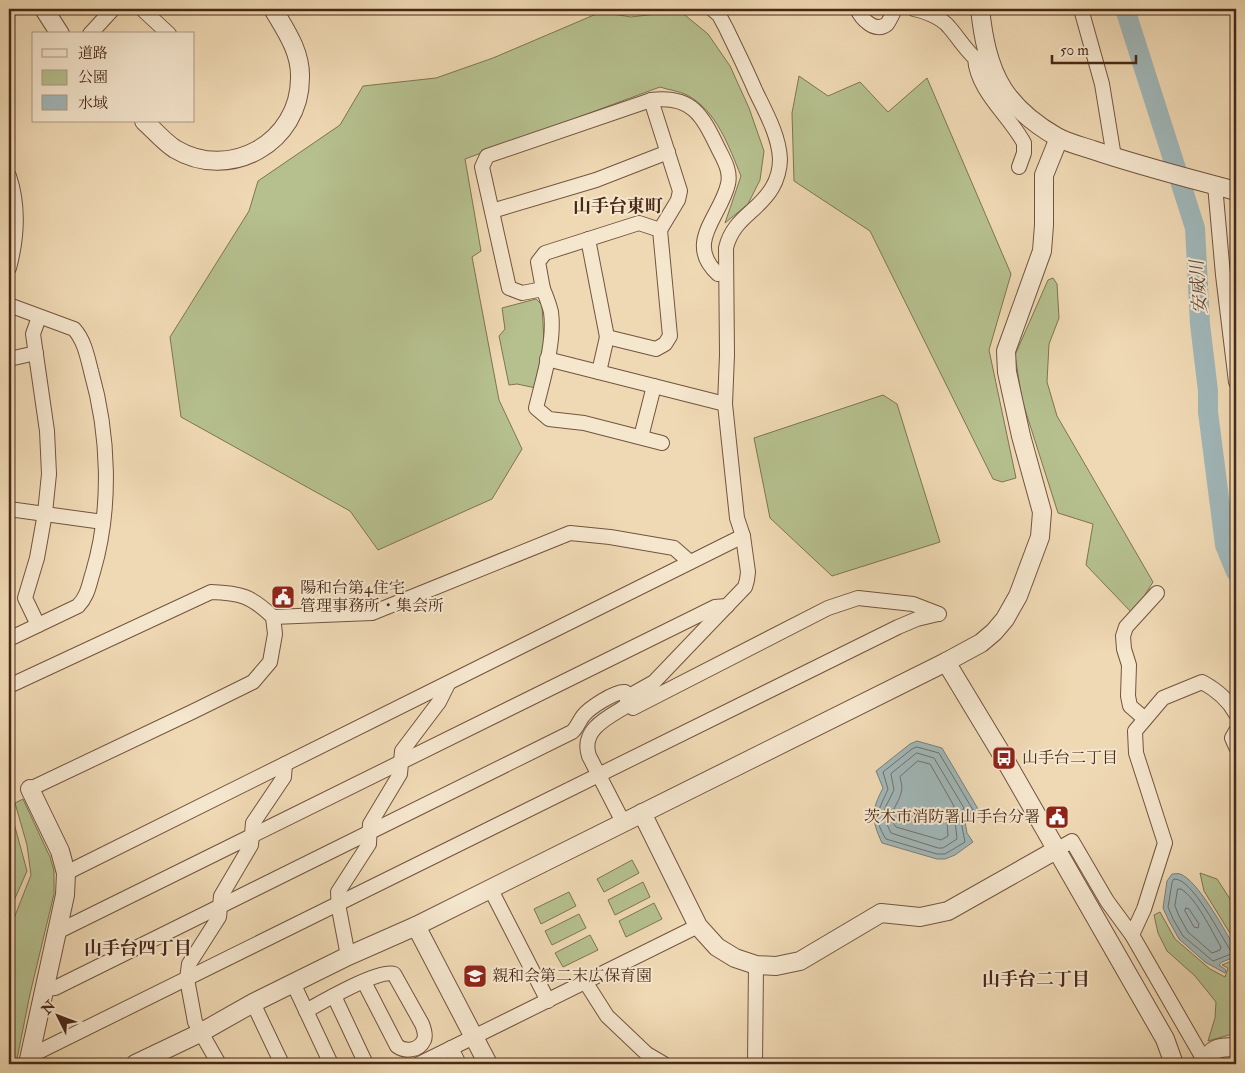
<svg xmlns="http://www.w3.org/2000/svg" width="1245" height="1073" font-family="'IM FELL Double Pica','Noto Serif JP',serif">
<rect width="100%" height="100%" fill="#efd9b4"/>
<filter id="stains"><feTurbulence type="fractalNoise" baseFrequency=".004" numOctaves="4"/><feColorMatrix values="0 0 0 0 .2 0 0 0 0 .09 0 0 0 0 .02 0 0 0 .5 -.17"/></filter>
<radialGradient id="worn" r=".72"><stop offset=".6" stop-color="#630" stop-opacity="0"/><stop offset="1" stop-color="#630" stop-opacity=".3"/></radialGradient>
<g fill="#b6c08f" stroke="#7f7453">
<path d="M680 11 708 34 730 66 749 108 764 151 760 180 748 204 725 223 741 176C729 147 717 111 687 95 679 91 669 90 660 87L465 159 481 251 472 257 499 400 522 449 492 499 378 550 350 511 181 417 170 337 249 211 258 181 340 125 363 86 436 78 493 58 601 12 631 17Z"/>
<polygon points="799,76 828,96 860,82 888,112 927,78 1011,274 989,350 1016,478 1002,482 993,479 870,231 794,181 792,113"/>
<polygon points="1053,278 1057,284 1059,318 1049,344 1047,382 1057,416 1153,582 1133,614 1086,565 1093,524 1058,513 1022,400 1015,355 1048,280"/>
<polygon points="536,299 542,305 544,342 536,388 517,384 509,385 499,336 505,329 502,308"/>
<polygon points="883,395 897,404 940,542 832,576 770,518 754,438"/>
<polygon points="23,799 50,857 54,871 54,894 30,994 16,1064 9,1064 9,931 31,875 27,845 15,803"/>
<polygon points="9,805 27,871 9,912"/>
<polygon points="632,860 639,873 604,892 597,879"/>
<polygon points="1200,873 1217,879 1232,902 1236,901 1236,943 1204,891"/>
<polygon points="643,882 650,897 615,915 608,900"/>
<polygon points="569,892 576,906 541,924 534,909"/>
<polygon points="654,903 662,919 626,937 619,921"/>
<polygon points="1160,912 1175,939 1210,969 1225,977 1228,968 1222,965 1236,959 1236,1033 1208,1041 1215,1018 1216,1002 1195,976 1167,951 1158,933 1154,915"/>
<polygon points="579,914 586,928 552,945 545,931"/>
<polygon points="590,935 598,950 563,967 555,953"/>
</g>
<g fill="#a0b7b9" stroke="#7d7e78">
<path d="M917 741 942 748 981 814 965 822 967 833 973 842 955 855 945 859H937L882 843C871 819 871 811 883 788L876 771 910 744Z"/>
<path d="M1172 874C1175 874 1177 873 1180 874 1197 879 1227 934 1236 950L1235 957 1222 962 1219 965 1226 970 1225 973 1205 962 1179 939 1169 921 1163 908 1167 881Z"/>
</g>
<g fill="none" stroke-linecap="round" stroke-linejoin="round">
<g stroke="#747068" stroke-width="1">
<path d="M917 747 939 753 973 810 972 813 963 818 961 821 965 842 945 854H937L886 839C872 817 879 810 888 789L883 772 912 749Z"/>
<polygon points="917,753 934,758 964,808 955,820 957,839 943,848 938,848 891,833 884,818 885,808 894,790 891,774"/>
<path d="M918 761 930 764 954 806 947 820 948 836 941 840 896 827C886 814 898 806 901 793 903 787 901 782 900 777Z"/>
<path d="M1174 879C1192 877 1221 937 1231 951V954L1213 961 1183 936 1173 919 1168 907 1172 883Z"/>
<path d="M1178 889H1181C1197 899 1211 930 1221 947L1220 950 1212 953 1188 932 1179 916 1175 906Z"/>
<polygon points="1186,908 1189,909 1199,924 1198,928 1194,927 1185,911"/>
</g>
<polyline stroke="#a0b7b9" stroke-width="20" points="1125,9 1195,228 1200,324 1208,391 1208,412 1225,545 1236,572"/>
<g stroke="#72543e" stroke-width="16">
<g id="minor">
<polyline points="142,9 169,34"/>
<path d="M712 9 719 15 726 28C736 49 746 69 755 90 765 111 779 135 780 159 780 168 777 180 772 188 758 212 733 218 726 248L727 355 725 404 737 518 743 536 748 572 747 580 745 587 654 682 629 696 627 699V704L633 708 828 608 858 598 913 604 939 614"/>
<path d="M857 9C861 18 875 34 887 24 890 20 893 13 895 9"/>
<path d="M914 9C925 11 942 18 949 27 958 37 964 48 975 58 977 91 1009 115 1024 143V153L1019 167"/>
<polyline points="1081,9 1102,84 1114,157"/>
<polyline points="90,34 113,9"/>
<polyline points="651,100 680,191 678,200 660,230"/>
<path d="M9 176C19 206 17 238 9 268"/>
<polyline points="1215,185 1223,275 1236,382"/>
<polyline points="492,211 596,180 668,152"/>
<polyline points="588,239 607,337"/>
<polyline points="543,289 538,262 545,253 639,223 660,230 670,336 665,344 656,349 607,337 599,372"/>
<path d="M9 305 74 329C84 340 87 355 91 371 109 434 112 508 93 572 89 584 88 596 78 606L9 639"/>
<polyline points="9,359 36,353"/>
<polyline points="547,359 725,404"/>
<polyline points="641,437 654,386"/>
<path d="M662 443 584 423 549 419 536 408C543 379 555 342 551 312 549 304 546 296 543 289L522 293 509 288 482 167 487 156 651 100C692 95 702 115 718 148 724 160 731 171 728 184 721 216 684 243 718 274L726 272"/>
<polyline points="9,509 103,522"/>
<polyline points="273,617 372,613 570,533 610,537 674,548 690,562"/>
<polyline points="38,625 25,598 37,558 45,513 49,474 47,431 33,334 39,317"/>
<path d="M9 686 211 592C241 593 251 596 273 617L275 634 270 662 253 682 192 712 30 789"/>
<polyline points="1145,719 1130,706 1128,696 1129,665 1124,649 1123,636 1126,627 1157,593"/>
<polyline points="1236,731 1232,738 1236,747"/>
<path d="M623 822 589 756C580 729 609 717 628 705"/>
<path d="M1056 850 1072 841 1107 901 1132 935 1144 909 1165 843 1136 753 1135 731 1163 698 1202 682C1217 690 1228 699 1236 714"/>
<polyline points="66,873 743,536"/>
<polyline points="490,888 548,1001"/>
<polyline points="57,932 715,607 727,606"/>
<polyline points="1132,935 1204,1060"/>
<polyline points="348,956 339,909 338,892 369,844 370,824 400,774 402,751 439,702 448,684"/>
<polyline points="293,983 331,1064"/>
<polyline points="586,983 607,1016 647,1054 664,1064"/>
<path d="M44 989 55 988 572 732C577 728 579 721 583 716 589 708 615 691 625 692L629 696"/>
<polyline points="334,996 366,1064"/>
<polyline points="253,1003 282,1064"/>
<path d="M306 1011C322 1002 379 969 394 974L422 1024C424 1029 426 1035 424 1040 419 1051 405 1052 397 1046L364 982"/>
<polyline points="451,1048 459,1064"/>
<polyline points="30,1056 898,627 917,619 938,614"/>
<polyline points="219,1064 195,1022 187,979 189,964 219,917 221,896 251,845 253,823 284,777 285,764"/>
<polyline points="419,1064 698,926"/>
<polyline points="755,1064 756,965"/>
</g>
</g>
<g stroke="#72543e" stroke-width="20">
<g id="tertiary">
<polyline points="44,9 60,34"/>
<path d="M980 9C983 36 988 65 1003 89 1016 109 1036 125 1057 137 1068 143 1081 146 1093 150 1140 166 1188 178 1236 191"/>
<path d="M144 121C154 130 164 142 175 149 230 182 300 142 300 78 301 52 286 31 273 9"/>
<polyline points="946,662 1004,758 1165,1039 1174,1064"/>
<polyline points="642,813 698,926 717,947 735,958 756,965 776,966 800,961 881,913 920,917 948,911 1056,850"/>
<polyline points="416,926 488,1064"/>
<polyline points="28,1064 65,895 66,873 60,851 30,789"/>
<polyline points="135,1064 200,1033 253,1003 348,956 416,926 946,662 981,643 994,632 1005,619 1018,596 1040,537 1042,512 1021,436 1007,372 1006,351 1042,251 1044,225 1044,175 1059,138"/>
<path d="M1201 1064C1213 1048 1217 1047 1236 1047"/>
</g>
</g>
<use href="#minor" stroke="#f5e6ce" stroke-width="14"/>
<use href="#tertiary" stroke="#f5e6ce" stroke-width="18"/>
</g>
<defs>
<g id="civic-square" transform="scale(1.25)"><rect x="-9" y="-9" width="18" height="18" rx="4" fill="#8f2418" stroke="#f5e6ce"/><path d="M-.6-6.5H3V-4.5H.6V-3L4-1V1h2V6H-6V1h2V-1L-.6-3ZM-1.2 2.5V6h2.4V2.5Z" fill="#fff"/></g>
<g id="bus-square" transform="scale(1.25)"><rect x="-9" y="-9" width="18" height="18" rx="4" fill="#8f2418" stroke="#f5e6ce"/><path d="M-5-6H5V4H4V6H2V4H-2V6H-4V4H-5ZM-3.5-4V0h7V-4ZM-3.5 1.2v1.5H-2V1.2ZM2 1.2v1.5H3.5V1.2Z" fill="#fff"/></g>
<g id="school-square" transform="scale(1.25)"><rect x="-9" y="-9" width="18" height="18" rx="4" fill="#8f2418" stroke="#f5e6ce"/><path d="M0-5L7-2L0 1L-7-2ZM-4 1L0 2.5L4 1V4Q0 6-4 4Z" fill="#fff"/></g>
</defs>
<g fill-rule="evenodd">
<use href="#civic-square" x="283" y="597"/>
<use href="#bus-square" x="1004" y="758"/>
<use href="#civic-square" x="1057" y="817"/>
<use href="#school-square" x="475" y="976"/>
</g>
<g text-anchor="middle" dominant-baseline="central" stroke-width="4" stroke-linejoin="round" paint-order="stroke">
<g font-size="16" fill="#482817" stroke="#f5e6ce" text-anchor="start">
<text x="300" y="588">陽和台第4住宅<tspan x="300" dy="18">管理事務所・集会所</tspan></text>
<text x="1022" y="758">山手台二丁目</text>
<text x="1040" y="817" text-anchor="end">茨木市消防署山手台分署</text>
<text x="492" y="976">親和会第二末広保育園</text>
</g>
<g font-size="18" font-weight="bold" fill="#482817" stroke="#f5e6ce">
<text x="618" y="206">山手台東町</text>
<text x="138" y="948">山手台四丁目</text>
<text x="1036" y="979">山手台二丁目</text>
</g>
<g font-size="18" font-style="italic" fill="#5e4c40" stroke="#f5e6ce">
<text transform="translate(1199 287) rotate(-94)">安威川</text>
</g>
</g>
<rect width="1245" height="1073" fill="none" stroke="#efd9b4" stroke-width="30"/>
<rect x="10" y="10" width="1225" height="1053" fill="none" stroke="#482817" stroke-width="2.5"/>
<rect x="15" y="15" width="1215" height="1043" fill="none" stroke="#482817"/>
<rect x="32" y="32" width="162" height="90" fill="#f5e6ce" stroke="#b09a85"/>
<rect x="42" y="49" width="25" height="8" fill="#f5e6ce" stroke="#b09a85"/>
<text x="78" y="58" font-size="15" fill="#482817">道路</text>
<rect x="42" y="70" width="25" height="15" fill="#b6c08f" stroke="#b09a85"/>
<text x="78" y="82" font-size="15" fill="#482817">公園</text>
<rect x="42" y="95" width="25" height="15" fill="#a0b7b9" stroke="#b09a85"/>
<text x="78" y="108" font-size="15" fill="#482817">水域</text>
<g transform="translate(58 1016) rotate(312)" stroke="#f5e6ce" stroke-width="4" paint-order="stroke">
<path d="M0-4L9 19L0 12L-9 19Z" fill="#482817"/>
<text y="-8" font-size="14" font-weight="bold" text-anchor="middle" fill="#482817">N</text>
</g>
<path d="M1052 55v8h84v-8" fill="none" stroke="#482817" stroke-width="2.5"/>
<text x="1060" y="55" font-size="15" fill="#482817" stroke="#f5e6ce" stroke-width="4" paint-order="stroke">50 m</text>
<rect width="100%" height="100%" filter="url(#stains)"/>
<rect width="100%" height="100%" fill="url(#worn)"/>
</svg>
